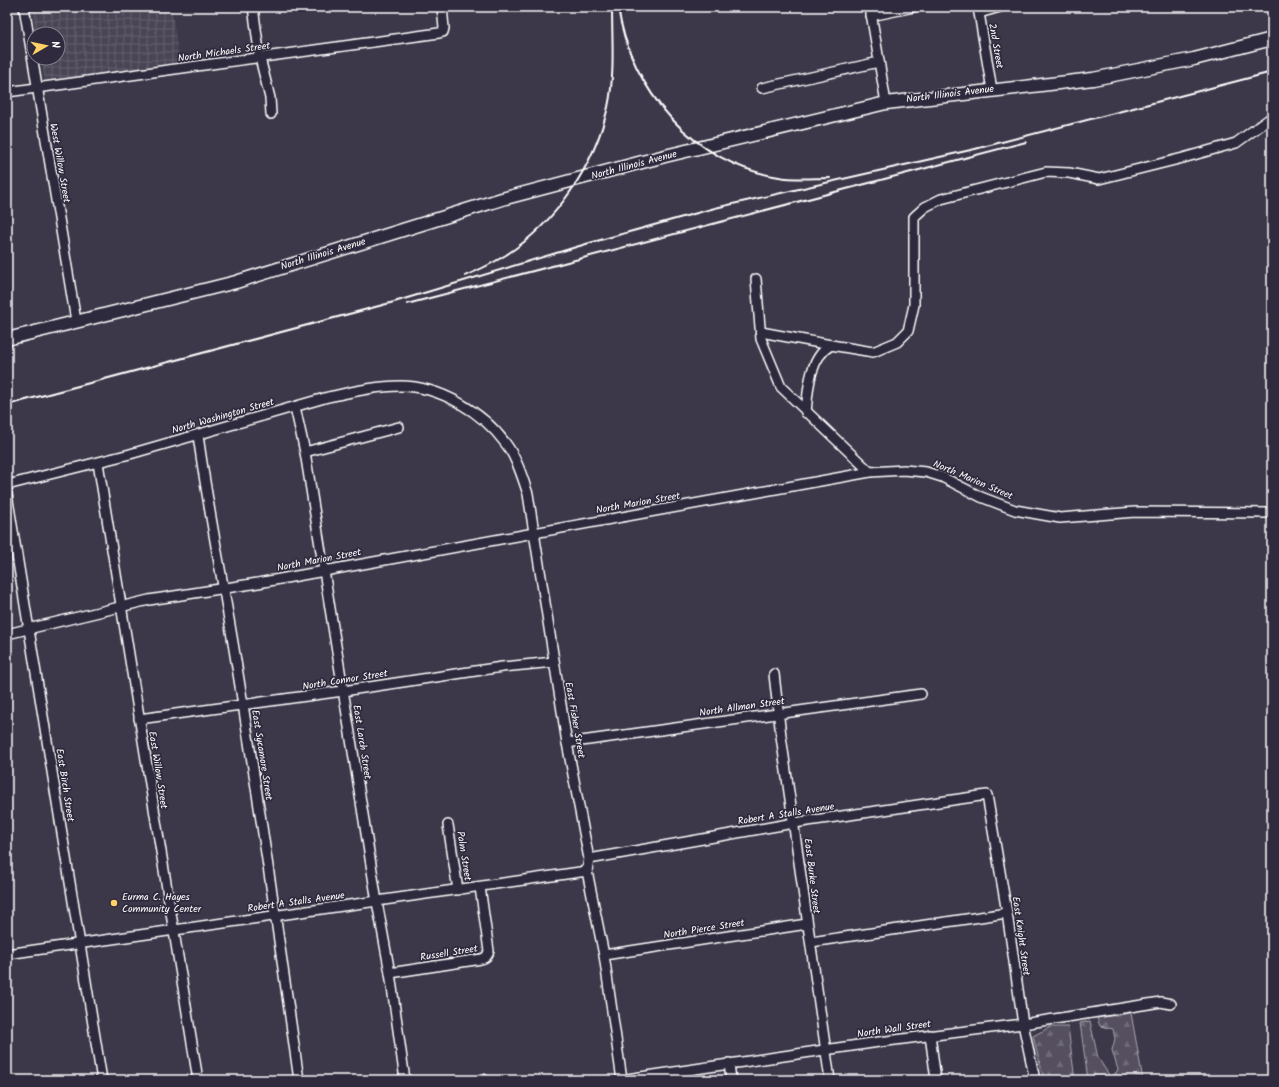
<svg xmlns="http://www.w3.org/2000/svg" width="1279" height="1087" font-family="Kalam,sans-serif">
<defs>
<pattern id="industrial-grid" width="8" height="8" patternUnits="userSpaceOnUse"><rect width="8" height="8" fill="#494455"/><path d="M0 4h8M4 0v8" fill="none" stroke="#64606e"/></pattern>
<pattern id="forest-firs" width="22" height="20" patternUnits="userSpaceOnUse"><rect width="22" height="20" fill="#555060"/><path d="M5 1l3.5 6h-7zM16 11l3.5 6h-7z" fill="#6e6a78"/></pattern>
</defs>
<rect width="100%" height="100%" fill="#3c3749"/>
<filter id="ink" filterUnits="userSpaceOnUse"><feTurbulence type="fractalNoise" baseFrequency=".025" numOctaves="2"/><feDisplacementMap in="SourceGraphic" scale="8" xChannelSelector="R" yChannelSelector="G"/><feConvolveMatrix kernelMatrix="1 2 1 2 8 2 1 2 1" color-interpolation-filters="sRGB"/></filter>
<g filter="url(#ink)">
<polygon fill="url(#industrial-grid)" points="31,7 171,7 180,63 45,82 41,58 58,58 58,34 36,34"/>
<g fill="url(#forest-firs)" stroke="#aaa8b0">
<polygon points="1131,1013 1143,1080 1088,1080 1080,1023 1090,1021 1098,1058 1111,1078 1118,1070 1112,1050 1115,1039 1113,1029 1100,1026 1097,1018"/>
<polygon points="1050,1027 1068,1027 1075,1080 1044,1080 1033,1036"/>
</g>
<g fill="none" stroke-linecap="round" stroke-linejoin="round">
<g stroke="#fff" stroke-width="12">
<g id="minor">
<polyline points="24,7 76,321"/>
<polyline points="253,7 260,58 270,98 271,114"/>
<polyline points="870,7 886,103"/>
<polyline points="978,7 992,90"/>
<polyline points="979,13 1000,7"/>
<polyline points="871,16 914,7"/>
<polyline points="762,88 879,62"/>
<polyline points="7,92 439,33 443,32 444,28 442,7"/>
<polyline points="756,279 761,339 781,387 870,472"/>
<polyline points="761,332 831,345"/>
<polyline points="295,407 305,452 377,902 390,973 405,1080"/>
<path d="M806 413C808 390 809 358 831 345L873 352 897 342 908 331 914 305V217L925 207 941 199 1046 172 1069 173 1099 179 1183 158 1236 143 1272 117"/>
<path d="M198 435C208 509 223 581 235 655 258 796 279 938 299 1080"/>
<polyline points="305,452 399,427"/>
<polyline points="98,463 198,1080"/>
<path d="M7 485 130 454 328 397C352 392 376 386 400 386 440 386 483 412 506 444 517 459 522 476 528 494L567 743 589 859 587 871 604 955 622 1080"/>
<polyline points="7,494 102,1080"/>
<polyline points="7,634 149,600 258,583 870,472 904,470 926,472 942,477 981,497 1015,510 1060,518 1135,512 1272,513"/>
<polyline points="774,674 781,736 830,1080"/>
<polyline points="139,719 343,691 502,667 554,662"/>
<polyline points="567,743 921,694"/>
<polyline points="448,825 458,890"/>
<polyline points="589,859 794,823 987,795 1007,913 1023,1024 1035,1080"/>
<polyline points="811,942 1007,913"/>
<polyline points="7,954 587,871"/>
<polyline points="604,955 807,924"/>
<path d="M390 973 475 960C482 959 487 959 489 951L480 887"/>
<polyline points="930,1035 936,1080"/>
<polyline points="729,1063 731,1080"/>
<polyline points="483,1079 483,1080"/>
<polyline points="620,1080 879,1042 1023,1024 1161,1002 1171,1004"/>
</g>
</g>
<g stroke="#fff" stroke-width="15">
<polyline id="major" points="7,339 236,282 502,199 665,156 886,103 1093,79 1194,59 1272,39"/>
</g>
<use href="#minor" stroke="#2f2a3d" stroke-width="9"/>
<use href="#major" stroke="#2f2a3d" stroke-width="12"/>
<g stroke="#fff" stroke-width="2">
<path d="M618 7C630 90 694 164 779 177 795 180 814 178 830 178"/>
<path d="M465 276C479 270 493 263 506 255 557 222 594 166 608 107 615 75 612 40 612 7"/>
<polyline points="407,304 1026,142"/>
<polyline points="7,405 394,302 586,244 715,208 975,149 1272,72"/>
</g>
</g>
</g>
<circle fill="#ffd166" stroke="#2f2a3d" stroke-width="1.5" cx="114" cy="903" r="4"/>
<g text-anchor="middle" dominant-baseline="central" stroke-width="3.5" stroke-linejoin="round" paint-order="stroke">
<g font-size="10" fill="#fff" stroke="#2f2a3d">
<text transform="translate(996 46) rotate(80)">2nd Street</text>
<text transform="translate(224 52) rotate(-8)">North Michaels Street</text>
<text transform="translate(950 94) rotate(-7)">North Illinois Avenue</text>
<text transform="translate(60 163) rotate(80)">West Willow Street</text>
<text transform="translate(634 165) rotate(-15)">North Illinois Avenue</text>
<text transform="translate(323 254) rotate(-17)">North Illinois Avenue</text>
<text transform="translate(223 416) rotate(-16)">North Washington Street</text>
<text transform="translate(973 480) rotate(23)">North Marion Street</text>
<text transform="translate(638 503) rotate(-10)">North Marion Street</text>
<text transform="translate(319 560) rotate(-11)">North Marion Street</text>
<text transform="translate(345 680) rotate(-9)">North Connor Street</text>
<text transform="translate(742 707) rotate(-8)">North Allman Street</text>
<text transform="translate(575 720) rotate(80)">East Fisher Street</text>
<text transform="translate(362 742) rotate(81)">East Larch Street</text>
<text transform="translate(262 755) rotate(81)">East Sycamore Street</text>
<text transform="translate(158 770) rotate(81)">East Willow Street</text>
<text transform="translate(65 785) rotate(81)">East Birch Street</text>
<text transform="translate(786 814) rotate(-9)">Robert A Stalls Avenue</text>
<text transform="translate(464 856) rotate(81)">Palm Street</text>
<text transform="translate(812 876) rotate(83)">East Burke Street</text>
<text transform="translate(296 902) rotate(-8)">Robert A Stalls Avenue</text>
<text transform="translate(704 929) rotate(-9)">North Pierce Street</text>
<text transform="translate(1021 936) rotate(82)">East Knight Street</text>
<text transform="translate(449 953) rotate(-9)">Russell Street</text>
<text transform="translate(894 1029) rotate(-8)">North Wall Street</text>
</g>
<g font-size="10" fill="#fff" stroke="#2f2a3d" text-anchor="start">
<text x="122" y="897">Eurma C. Hayes<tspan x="122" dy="12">Community Center</tspan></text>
</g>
</g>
<rect width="1279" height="1087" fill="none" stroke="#2f2a3d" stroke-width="24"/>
<rect x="12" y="12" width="1255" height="1063" fill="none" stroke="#fff" stroke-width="1.5" filter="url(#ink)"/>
<g transform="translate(46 46) rotate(81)"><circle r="19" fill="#2f2a3d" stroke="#827f8b"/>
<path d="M0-3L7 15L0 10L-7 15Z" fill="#ffd166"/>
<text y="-6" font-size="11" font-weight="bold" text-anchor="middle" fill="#ffffff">N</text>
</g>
</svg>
